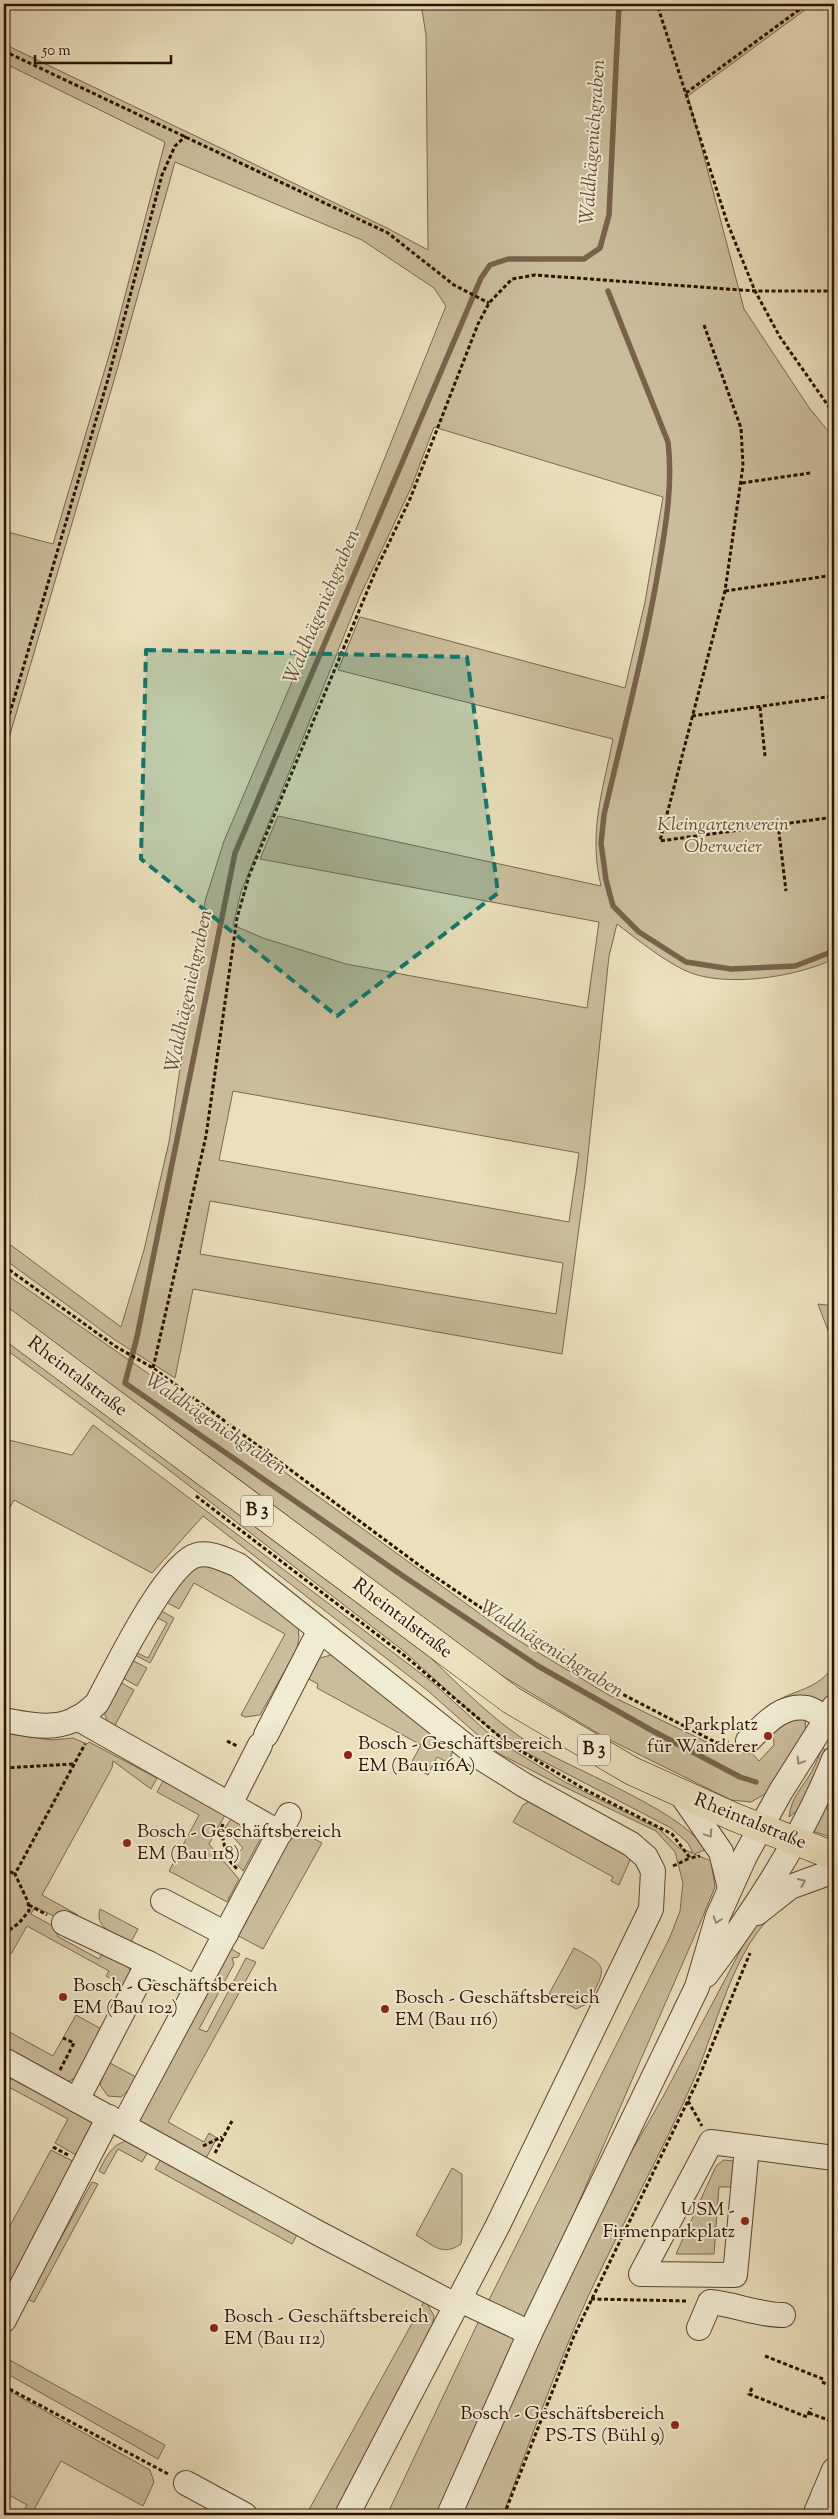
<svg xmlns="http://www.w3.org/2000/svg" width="838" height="2519" font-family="'Sorts Mill Goudy',serif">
<rect width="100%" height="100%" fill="#eae0bb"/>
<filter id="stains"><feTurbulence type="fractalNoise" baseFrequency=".004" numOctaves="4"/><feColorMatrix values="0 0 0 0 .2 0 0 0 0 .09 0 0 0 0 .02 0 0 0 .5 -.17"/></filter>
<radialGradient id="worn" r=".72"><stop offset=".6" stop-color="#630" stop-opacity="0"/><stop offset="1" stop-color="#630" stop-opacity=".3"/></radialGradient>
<g fill="#cabd9b" stroke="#7b664e" fill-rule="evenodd">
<path d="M421 4H813L688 96 744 309 810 409 834 438V959C796 977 723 989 684 970 660 958 638 940 617 924L609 956 585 1183 562 1354 193 1289 175 1378 115 1340 4 1259V1240L121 1327 144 1250 169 1142 205 901 224 841 338 574 446 306 434 288 362 240 175 162 117 370 4 755V531L53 544 113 342 165 142 4 63V44L387 228 428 250 426 35ZM434 427 663 497 645 602 625 688 360 617 338 670 613 739C603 791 588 832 601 886L278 816 260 859 599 922 587 1008 346 964 263 938 233 925 241 892 360 596 411 488ZM233 1091 579 1153 569 1222 219 1160ZM210 1201 563 1263 556 1314 200 1254Z"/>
<polygon points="4,1273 159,1381 508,1634 607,1694 721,1749 735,1751 747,1748 759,1761 774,1745 773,1727 799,1716 805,1720 806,1735 765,1794 751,1802 731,1800 606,1738 484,1665 4,1311"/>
<polygon points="818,1304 834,1306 834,1346"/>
<path d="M4 1338 430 1657C463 1689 495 1722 534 1746 574 1770 687 1813 705 1850L694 1854 711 1861 715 1887 701 1921 443 2515H387L483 2312 670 1937 680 1911 683 1883 675 1852 656 1831 552 1781 498 1753 427 1690 203 1516 152 1573 14 1500 4 1518V1439L72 1455 93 1425 432 1682 495 1739 565 1782 659 1829 679 1848 693 1853 688 1843 671 1828 506 1742 478 1719 405 1652 161 1464 4 1348Z"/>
<polygon points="201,1565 225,1568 298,1626 299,1637 297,1649 260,1715 245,1717 241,1715 285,1634 194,1583 179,1609 162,1600 168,1589"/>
<polygon points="158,1609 174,1618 150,1663 133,1654 135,1652 148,1658 167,1623 154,1616"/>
<polygon points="334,1654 453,1750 449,1763 437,1757 428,1775 410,1765 421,1745 317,1688 318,1684 305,1677 317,1659"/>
<polygon points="130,1659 147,1668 137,1686 121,1677"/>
<path d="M834 1666V1688L827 1701 802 1702 768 1709C787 1688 813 1695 834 1666Z"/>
<path d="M118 1681 134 1690 114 1727C95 1714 110 1697 118 1681Z"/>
<polygon points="9,1734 52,1740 73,1738 87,1744 89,1742 157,1778 151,1789 113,1761 112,1768 42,1895 78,1915 74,1922 66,1922 35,1907 31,1914 60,1930 57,1936 99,1959 102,1954 127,1966 131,1971 127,1988 106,1976 109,1971 27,1926 11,1954 4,1950 4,1754"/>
<path d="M822 1748 829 1751 799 1809 789 1817C791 1797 803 1787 812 1771 816 1763 819 1756 822 1748Z"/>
<polygon points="163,1781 225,1815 209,1844 239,1879 227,1902 169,1871 199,1815 157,1792"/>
<polygon points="530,1801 631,1858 619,1885 611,1881 613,1877 513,1822 523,1805"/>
<polygon points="824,1802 834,1821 834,1838 812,1831"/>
<polygon points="231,1819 262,1836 243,1871 232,1859 243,1848 225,1828"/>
<polygon points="288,1825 322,1843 263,1949 231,1932"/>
<path d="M788 1892 794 1899C736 1930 719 2022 695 2077 662 2153 621 2225 586 2301 555 2371 529 2443 503 2515H461L596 2213 663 2097 748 1936 763 1916Z"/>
<path d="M100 1909 138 1929 131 1942C116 1934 94 1929 100 1909Z"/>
<polygon points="223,1944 240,1954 238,1957 232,1958 234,1964 199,2029 207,2032 246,1958 256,1962 168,2122 204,2142 209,2133 217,2138 205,2160 140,2122 137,2116"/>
<path d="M574 1948C611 1968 605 1967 589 2003L576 2009 549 1994Z"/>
<polygon points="76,2015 105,2031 76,2078 67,2082 4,2051 4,2029 53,2056"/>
<polygon points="108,2062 136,2077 132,2087 121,2097 108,2096 100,2085"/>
<polygon points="13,2075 93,2120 95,2127 83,2159 55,2143 68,2119 7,2086"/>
<path d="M131 2140 150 2148 142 2162 118 2149 104 2174 99 2171C107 2155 112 2143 131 2140Z"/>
<polygon points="51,2150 80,2165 4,2308 4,2237"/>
<polygon points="164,2154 300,2229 292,2244 155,2169"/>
<polygon points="724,2160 734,2161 732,2187 719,2187 714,2254 676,2254 716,2166"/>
<path d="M452 2168 462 2174V2237L461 2244C442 2257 433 2245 416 2235Z"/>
<polygon points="92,2182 98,2184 34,2302 27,2299"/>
<polygon points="425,2300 434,2316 432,2328 340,2515 306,2515"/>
<polygon points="4,2357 165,2445 158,2459 4,2372"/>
<polygon points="4,2388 150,2470 154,2482 143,2506 61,2461 31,2515 21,2515 27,2505 4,2492"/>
</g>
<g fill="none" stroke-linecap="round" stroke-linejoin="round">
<g stroke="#77624a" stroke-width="5.5">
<polyline points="619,4 609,215 600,248 584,259 508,259 490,265 481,278 235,853 137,1337 125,1383 403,1576 538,1666 651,1730 740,1777 756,1782"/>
<path d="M608 291 668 442C673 484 666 524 659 566 645 650 623 732 604 815L601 843 606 880 613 906 639 932 686 962 731 969 795 966 834 951"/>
</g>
<g stroke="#5c442f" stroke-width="26">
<g id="minor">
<polyline points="77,1718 280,1833"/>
<path d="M4 1720C41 1727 68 1733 97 1703 114 1672 166 1563 197 1555 211 1552 226 1560 238 1565L478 1756 524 1785 631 1844 646 1857 653 1871 651 1909 498 2225 347 2515"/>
<polyline points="266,1735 320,1630"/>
<path d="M748 1741C765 1724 781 1704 807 1708 816 1710 826 1720 834 1724"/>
<polyline points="681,1794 721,1852 730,1888"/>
<polyline points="230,1804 260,1745"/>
<polyline points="163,1901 226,1934"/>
<polyline points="757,1913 790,1887 834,1871"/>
<polyline points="64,1923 148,1963"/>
<path d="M706 1975C756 1909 803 1837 834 1759"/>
<polyline points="4,2060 318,2233 457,2306"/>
<polyline points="77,2100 148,1963 196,1988"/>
<polyline points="124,2124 289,1815"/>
<polyline points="747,2147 735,2275 641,2274 711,2142 834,2158"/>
<polyline points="460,2300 530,2333"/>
<polyline points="4,2320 109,2117"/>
<path d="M699 2328 710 2302C735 2304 757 2315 783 2315"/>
<polyline points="186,2483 245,2515"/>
<polyline points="449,2515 530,2333 697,1987 718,1916 745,1856 781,1791 834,1707"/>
<polyline points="815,2515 834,2470"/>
</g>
</g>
<g stroke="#2c1000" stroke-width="29">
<polyline id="major" points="4,1322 511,1700 632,1771 734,1817 834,1856"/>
</g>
<g stroke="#2c1000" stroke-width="3" stroke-dasharray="4 2.5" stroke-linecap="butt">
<polyline points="4,51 388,233 454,285 489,303"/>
<polyline points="686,93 807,4"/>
<polyline points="834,291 755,291 780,337 834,414"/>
<polyline points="704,325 741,428 743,466 725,591 660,841 834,817"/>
<polyline points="742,483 810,473"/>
<polyline points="725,591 834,575"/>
<polyline points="760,707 765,756"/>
<polyline points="692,716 834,696"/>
<polyline points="4,733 108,379 162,175 175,146 186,136"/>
<polyline points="778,824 786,891"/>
<polyline points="4,1266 115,1346 153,1368 431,1574 566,1665 717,1743 729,1742"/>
<polyline points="153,1368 206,1136 237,918 249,876 376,570 410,499 478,324 489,303 512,279 535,275 755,291 727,222 657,4"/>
<polyline points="196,1496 405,1656 506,1742 584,1789 672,1834 690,1858 700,1856"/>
<polyline points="227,1741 237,1746"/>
<polyline points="4,1768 73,1764"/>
<polyline points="223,1824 221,1829 227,1858 238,1870"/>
<polyline points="673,1866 690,1858"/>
<polyline points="4,1869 15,1874"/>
<polyline points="29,1905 47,1915"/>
<polyline points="4,1934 19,1923 29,1911 28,1902 15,1874 85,1744"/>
<polyline points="60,2070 74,2043 63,2038"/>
<polyline points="688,2101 702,2126"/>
<polyline points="203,2146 222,2137"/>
<polyline points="53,2147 68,2155"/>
<polyline points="215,2153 232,2121"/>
<polyline points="591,2299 688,2301"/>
<polyline points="765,2356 823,2379"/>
<polyline points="822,2382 834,2387"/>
<polyline points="4,2386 168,2474"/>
<polyline points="752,2388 749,2394 807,2417 811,2408"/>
<polyline points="809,2413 834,2422"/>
<polyline points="504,2515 574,2336 697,2082 750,1953"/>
</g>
<use href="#minor" stroke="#f1ebd3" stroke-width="24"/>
<use href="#major" stroke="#eae0bb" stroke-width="28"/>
</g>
<defs><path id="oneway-chevron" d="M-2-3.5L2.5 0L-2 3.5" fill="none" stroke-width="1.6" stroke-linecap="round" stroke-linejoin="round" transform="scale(1.25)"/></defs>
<g stroke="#988874">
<use href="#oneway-chevron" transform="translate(800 1761) rotate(122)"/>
<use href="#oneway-chevron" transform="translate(709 1834) rotate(56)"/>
<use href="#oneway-chevron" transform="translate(802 1882) rotate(-23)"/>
<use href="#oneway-chevron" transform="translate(717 1920) rotate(109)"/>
</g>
<path fill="#0f766e" fill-opacity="0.2" stroke="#0f766e" stroke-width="4" stroke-dasharray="10 6" stroke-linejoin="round" d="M146 650 467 657 498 893 337 1016 141 859Z"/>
<g fill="#8f2418" stroke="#f1ebd3" stroke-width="2">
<circle cx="768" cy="1736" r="5"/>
<circle cx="348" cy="1755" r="5"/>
<circle cx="127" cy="1843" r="5"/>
<circle cx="63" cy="1997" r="5"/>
<circle cx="385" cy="2009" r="5"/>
<circle cx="745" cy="2221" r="5"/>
<circle cx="214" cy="2328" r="5"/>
<circle cx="675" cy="2425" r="5"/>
</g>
<g text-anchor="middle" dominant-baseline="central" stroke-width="4" stroke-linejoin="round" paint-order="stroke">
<g fill="#f1ebd3" stroke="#67523f" stroke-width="1">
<rect x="241" y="1495.5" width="32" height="31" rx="4"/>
<rect x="578" y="1734.5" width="32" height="31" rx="4"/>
</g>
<g font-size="18" font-weight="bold" fill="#2c1000">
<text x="257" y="1511">B 3</text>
<text x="594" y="1750">B 3</text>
</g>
<g font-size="19" font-style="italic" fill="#634d36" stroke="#f1ebd3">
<text x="723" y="825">Kleingartenverein<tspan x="723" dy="22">Oberweier</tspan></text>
</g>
<g font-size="19" fill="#2c1000" stroke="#f1ebd3">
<text transform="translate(77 1377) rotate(37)">Rheintalstraße</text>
<text transform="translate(402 1619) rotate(37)">Rheintalstraße</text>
<text transform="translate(750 1822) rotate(22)">Rheintalstraße</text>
</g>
<g font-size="19" fill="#2c1000" stroke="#f1ebd3" text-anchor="start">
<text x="758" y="1725" text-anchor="end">Parkplatz<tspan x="758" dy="22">für Wanderer</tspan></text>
<text x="358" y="1744">Bosch - Geschäftsbereich<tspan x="358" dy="22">EM (Bau 116A)</tspan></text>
<text x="137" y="1832">Bosch - Geschäftsbereich<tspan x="137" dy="22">EM (Bau 118)</tspan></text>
<text x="73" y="1986">Bosch - Geschäftsbereich<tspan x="73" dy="22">EM (Bau 102)</tspan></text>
<text x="395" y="1998">Bosch - Geschäftsbereich<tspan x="395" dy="22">EM (Bau 116)</tspan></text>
<text x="735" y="2210" text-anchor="end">USM -<tspan x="735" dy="22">Firmenparkplatz</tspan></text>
<text x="224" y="2317">Bosch - Geschäftsbereich<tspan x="224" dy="22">EM (Bau 112)</tspan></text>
<text x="665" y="2414" text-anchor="end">Bosch - Geschäftsbereich<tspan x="665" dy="22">PS-TS (Bühl 9)</tspan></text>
</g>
<g font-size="20" font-style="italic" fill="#644e37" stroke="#f1ebd3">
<text transform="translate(594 142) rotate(-86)">Waldhägenichgraben</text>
<text transform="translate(323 607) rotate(-67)">Waldhägenichgraben</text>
<text transform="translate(190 991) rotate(-78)">Waldhägenichgraben</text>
<text transform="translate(215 1425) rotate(34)">Waldhägenichgraben</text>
<text transform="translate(551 1650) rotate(32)">Waldhägenichgraben</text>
</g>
</g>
<rect width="838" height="2519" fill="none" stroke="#eae0bb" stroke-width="20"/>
<rect x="5" y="5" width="828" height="2509" fill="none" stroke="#2c1000" stroke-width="2.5"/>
<rect x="10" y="10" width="818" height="2499" fill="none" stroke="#2c1000"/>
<path d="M35 55v8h136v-8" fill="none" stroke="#2c1000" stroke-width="2.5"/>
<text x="42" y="55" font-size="15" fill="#2c1000" stroke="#f1ebd3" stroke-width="4" paint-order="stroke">50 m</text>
<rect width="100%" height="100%" filter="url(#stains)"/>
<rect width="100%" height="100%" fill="url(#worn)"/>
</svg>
